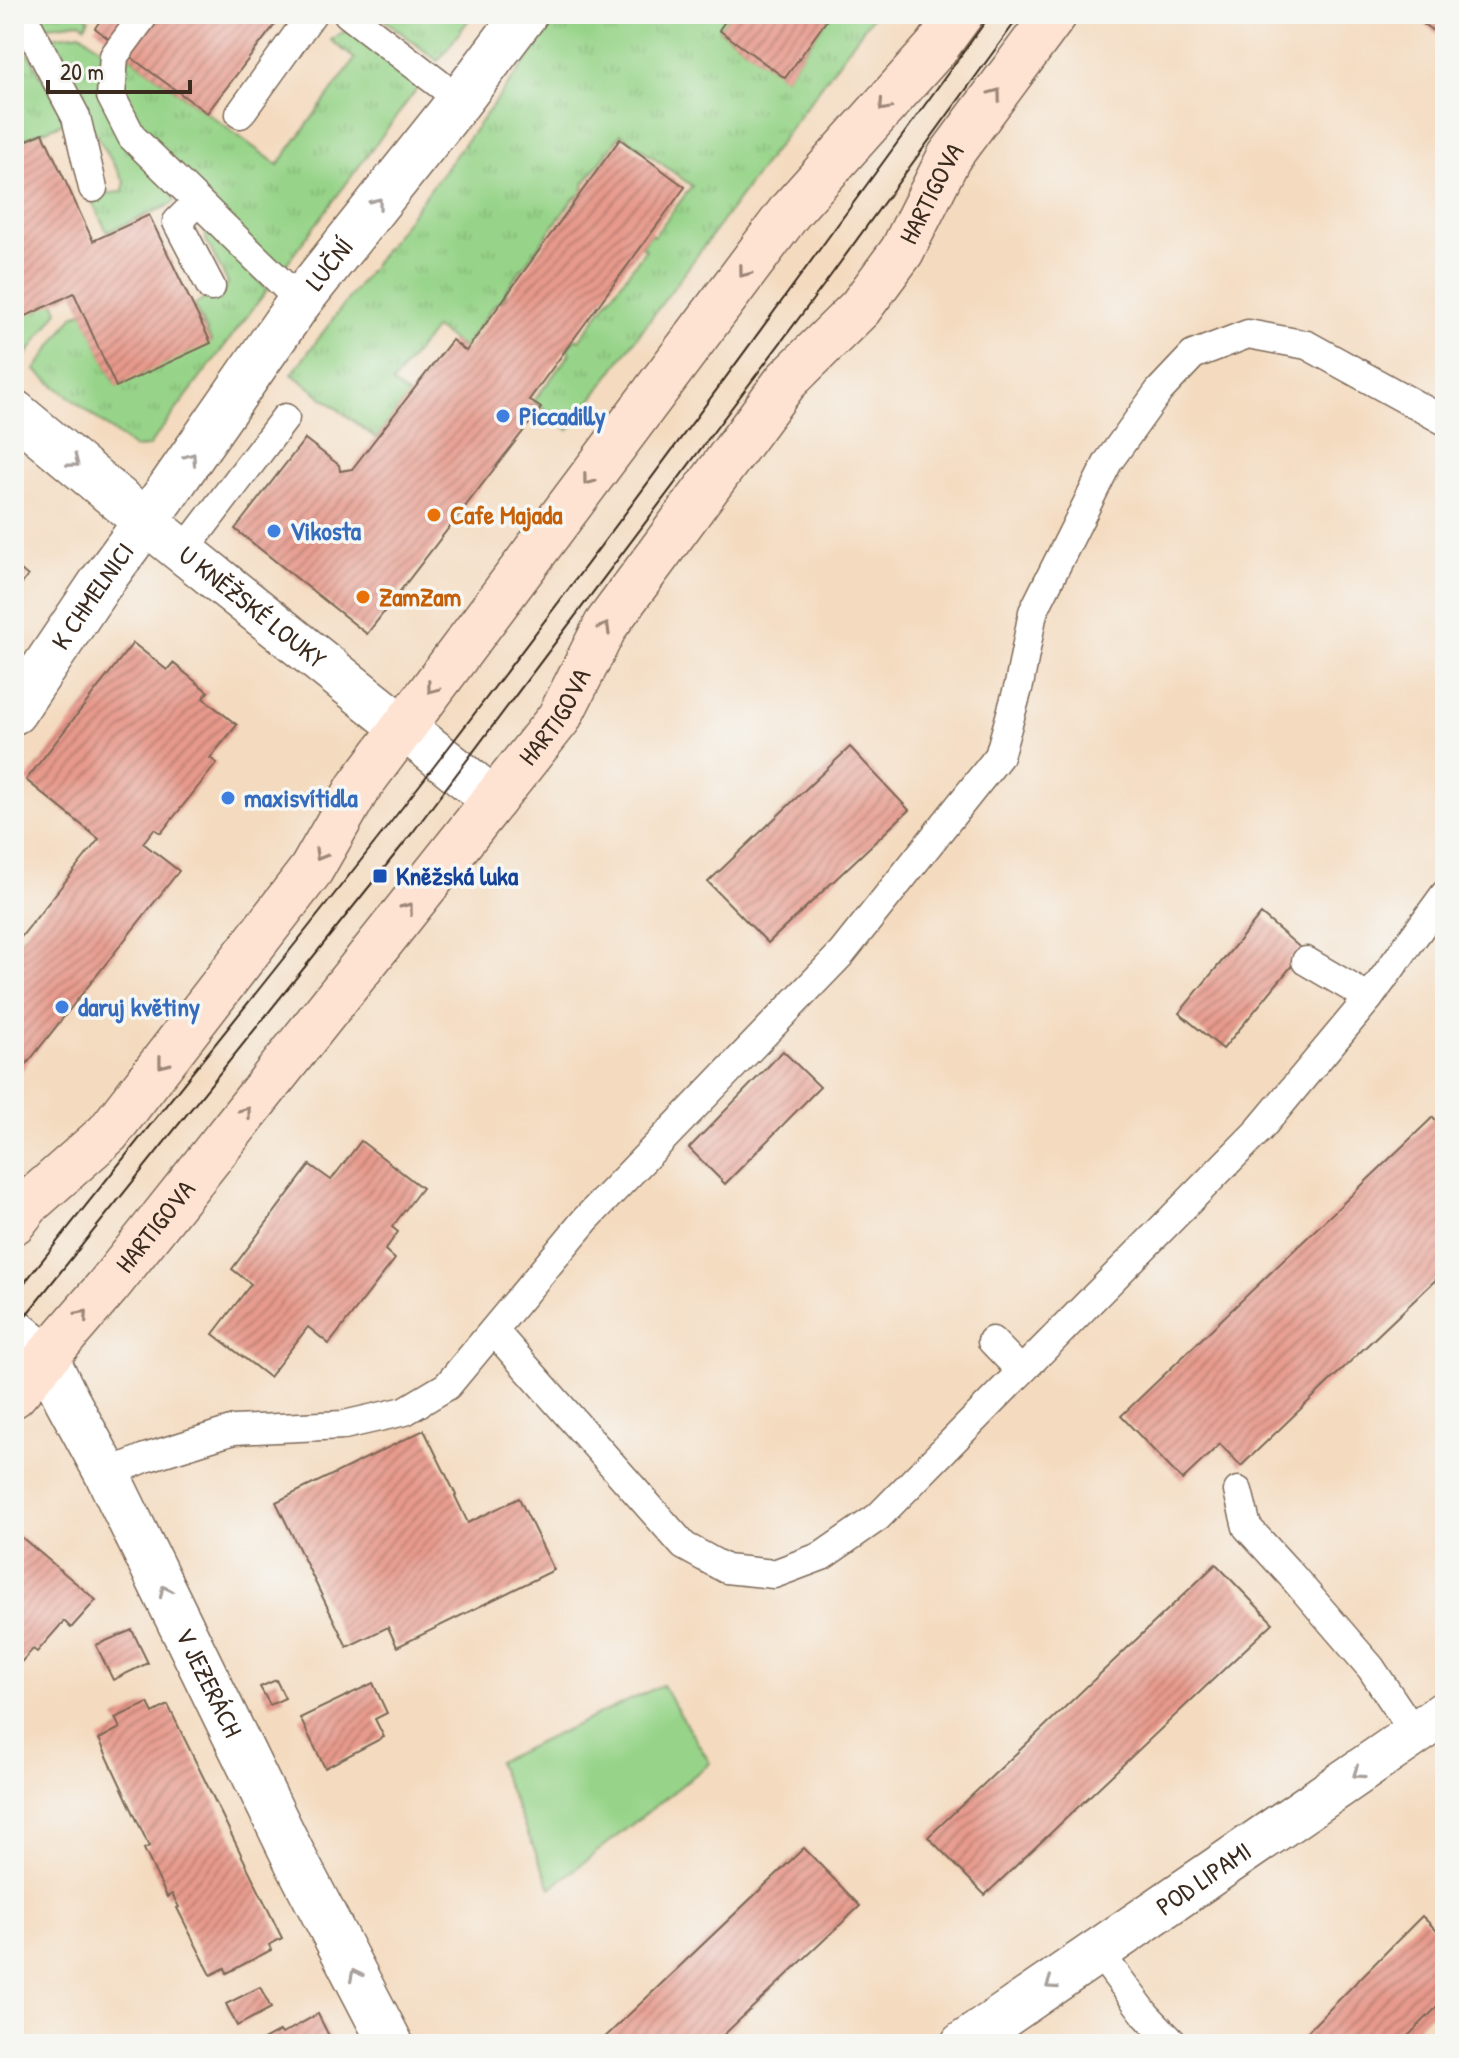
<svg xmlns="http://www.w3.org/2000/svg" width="1459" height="2058" font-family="'Patrick Hand',sans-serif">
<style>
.grass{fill:url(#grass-tufts);stroke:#697f54;stroke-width:2}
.park{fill:#97d489;stroke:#697f54;stroke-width:2}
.building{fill:url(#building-hatch)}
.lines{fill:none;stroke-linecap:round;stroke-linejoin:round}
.service-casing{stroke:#7c6857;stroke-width:31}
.minor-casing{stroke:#7c6857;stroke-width:47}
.secondary-casing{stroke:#7c6857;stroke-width:47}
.service{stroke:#fff;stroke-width:28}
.minor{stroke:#fff;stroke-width:44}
.secondary{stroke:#fee3d2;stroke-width:44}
.tram{stroke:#3b2a1e;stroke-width:2}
.oneway{stroke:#9c8678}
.oneway2{stroke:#a79f9a}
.shop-dot{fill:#3f7fe0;stroke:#f6f6f2;stroke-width:3}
.food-dot{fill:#e8710a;stroke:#f6f6f2;stroke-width:3}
.transit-dot{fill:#1a4fb4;stroke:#f6f6f2;stroke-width:3}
.labels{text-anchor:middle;stroke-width:7;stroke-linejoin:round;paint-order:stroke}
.street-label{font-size:26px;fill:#3b2a1e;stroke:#f6f6f2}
.shop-label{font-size:26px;font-weight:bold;fill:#366cbe;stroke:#f6f6f2;text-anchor:start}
.food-label{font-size:26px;font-weight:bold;fill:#c56008;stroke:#f6f6f2;text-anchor:start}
.transit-label{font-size:26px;font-weight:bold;fill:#164399;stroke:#f6f6f2;text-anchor:start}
</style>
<defs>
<pattern id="grass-tufts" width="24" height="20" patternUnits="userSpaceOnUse" patternTransform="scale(2)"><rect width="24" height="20" fill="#97d489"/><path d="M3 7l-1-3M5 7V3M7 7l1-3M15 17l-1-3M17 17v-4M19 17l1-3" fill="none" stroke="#83b676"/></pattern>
<pattern id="building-hatch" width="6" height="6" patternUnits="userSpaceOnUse" patternTransform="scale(2)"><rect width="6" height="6" fill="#e79a8c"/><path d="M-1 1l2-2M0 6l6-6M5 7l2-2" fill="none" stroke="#bc7e72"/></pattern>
</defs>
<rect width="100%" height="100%" fill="#f6f6f2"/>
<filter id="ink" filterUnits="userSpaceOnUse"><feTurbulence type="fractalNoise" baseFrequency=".0125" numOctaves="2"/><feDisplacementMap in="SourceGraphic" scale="16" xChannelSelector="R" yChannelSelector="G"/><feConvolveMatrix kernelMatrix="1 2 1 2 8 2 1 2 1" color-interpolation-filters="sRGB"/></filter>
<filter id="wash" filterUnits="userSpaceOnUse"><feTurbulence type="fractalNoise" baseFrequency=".006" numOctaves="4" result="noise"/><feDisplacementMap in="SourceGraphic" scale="32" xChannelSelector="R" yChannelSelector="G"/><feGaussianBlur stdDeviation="1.8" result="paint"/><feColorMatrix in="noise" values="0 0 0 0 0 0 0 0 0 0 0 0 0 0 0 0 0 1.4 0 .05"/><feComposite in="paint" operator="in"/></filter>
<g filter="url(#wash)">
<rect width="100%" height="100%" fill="#f4dbc0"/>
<!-- grass -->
<g class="grass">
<polygon points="35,14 83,14 89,19 85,26 80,22 41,27"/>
<polygon points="377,14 473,14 438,61"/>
<polygon points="561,14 730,14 719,30 785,77 831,14 874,14 569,430 534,401 570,353 567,350 575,338 579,340 646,249 642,246 651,234 654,236 692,186 621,134 584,184 582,193 573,199 507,289 504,299 496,303 463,348 435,328 392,383 409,396 376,438 292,374"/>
<polygon points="14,28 64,116 63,123 14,143"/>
<polygon points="355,31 422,82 281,271 155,143 136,119 123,89 128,54 136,61 278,165 355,59 331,40 343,32"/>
<polygon points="80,33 105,51 99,64 101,91 169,188 175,200 172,204 107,232 89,195 122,192 125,183 86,118 44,38"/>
<polygon points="213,231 267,290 148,447 134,448 35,370 73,316 83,311 115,384 211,341 194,305 226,287 228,283 206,240 206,232"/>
<polygon points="54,300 58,311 23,360 14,354 14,308"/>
</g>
<!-- park -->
<polygon class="park" points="662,1685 710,1763 551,1888 497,1762"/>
<g id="blocks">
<!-- building -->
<g class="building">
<polygon points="105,14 283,14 207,113 136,61 95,28"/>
<polygon points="730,14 831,14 785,78 719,30"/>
<polygon points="1409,14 1445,14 1445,26 1439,35"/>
<polygon points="43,133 93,241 149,215 211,343 116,387 74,293 18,320 14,311 14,146"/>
<polygon points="620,139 685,187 529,400 541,408 367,634 235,529 305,439 339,465 340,471 352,469 452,340 466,351"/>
<polygon points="14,564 28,576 14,593"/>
<polygon points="133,643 167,670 173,663 208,692 203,698 237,725 210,758 217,763 161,833 154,829 143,843 179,871 14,1080 14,946 99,839 26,780"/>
<polygon points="850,747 909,810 768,943 708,882"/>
<polygon points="1261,914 1304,951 1223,1049 1179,1013"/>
<polygon points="783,1051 820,1087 725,1184 689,1148"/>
<polygon points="1433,1117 1445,1130 1445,1271 1241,1466 1220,1444 1182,1480 1121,1416"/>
<polygon points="361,1141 422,1188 392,1227 398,1232 385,1250 395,1259 329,1344 308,1327 269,1377 213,1334 251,1284 232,1269 310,1165 331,1180"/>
<polygon points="424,1430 456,1495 455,1496 468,1523 519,1498 554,1570 397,1647 388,1627 347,1647 276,1502"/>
<polygon points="19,1535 96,1600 71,1628 64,1621 37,1652 33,1649 14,1670 14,1541"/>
<polygon points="1216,1564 1273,1623 985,1895 928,1837"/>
<polygon points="132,1630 148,1663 113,1680 96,1645"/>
<polygon points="276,1680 285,1698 270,1705 260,1687"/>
<polygon points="373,1683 387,1713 375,1719 384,1737 325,1768 300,1718"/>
<polygon points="148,1703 153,1713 168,1705 282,1938 269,1945 271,1950 227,1973 225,1968 211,1975 177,1908 179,1907 172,1894 167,1897 144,1849 149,1846 99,1739 120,1728 115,1718"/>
<polygon points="804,1848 860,1906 714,2044 598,2044"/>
<polygon points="1422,1916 1445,1939 1445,1999 1400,2044 1295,2044"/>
<polygon points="260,1987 271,2008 237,2026 226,2004"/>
<polygon points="318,2014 333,2044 256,2044 280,2031 282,2034"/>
</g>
</g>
</g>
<g filter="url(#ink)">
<use href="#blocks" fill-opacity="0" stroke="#7c6857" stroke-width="2"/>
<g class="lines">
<!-- service casing -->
<g class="service-casing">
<g id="service">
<polyline points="22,14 76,117 93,188"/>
<polyline points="145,14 114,56 111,96 132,137 300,301"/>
<polyline points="348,14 460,100"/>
<polyline points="240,114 312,14"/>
<polyline points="197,202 177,222 211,287"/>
<polyline points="183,552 285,418"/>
<polyline points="1306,961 1369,998"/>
<polyline points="494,1331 684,1546 726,1569 774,1574 822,1556 878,1517 1259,1130 1369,998 1445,894"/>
<polyline points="992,1341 1021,1371"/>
<polyline points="107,1474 145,1458 234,1430 344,1425 405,1411 447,1386 586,1219 842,953 999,756 1019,685 1033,612 1108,462 1159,391 1193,355 1248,334 1307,345 1445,421"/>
<polyline points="1238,1491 1247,1527 1291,1575 1371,1668 1415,1734"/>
<polyline points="1098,1951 1146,2015 1174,2044"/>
</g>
</g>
<!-- minor casing -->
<g class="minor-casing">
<g id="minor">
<path id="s1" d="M14 412 146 522 494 800"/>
<path id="s2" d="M14 712 100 584 163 498 300 301 460 100 525 14"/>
<path id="s3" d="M14 1330 46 1357 67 1400 107 1474 296 1861 391 2044"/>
<path id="s4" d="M963 2044 1445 1713"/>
</g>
</g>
<!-- secondary casing -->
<g class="secondary-casing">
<g id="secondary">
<polyline points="14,1222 29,1203 108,1133 311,870 358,788 791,210 936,48 961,14"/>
<path id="s5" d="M14 1395 108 1286 559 718 606 625 786 381 860 308 902 251 949 157 1055 14"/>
</g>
</g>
<!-- service -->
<use href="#service" class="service"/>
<!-- minor -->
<use href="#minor" class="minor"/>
<!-- secondary -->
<use href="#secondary" class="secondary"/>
<!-- tram -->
<g class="tram">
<path d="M14 1296C156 1116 302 939 442 756 629 512 810 263 991 14"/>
<polyline points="14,1330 413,832 826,282 1021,14"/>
</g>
</g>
<!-- one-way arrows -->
<defs><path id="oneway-chevron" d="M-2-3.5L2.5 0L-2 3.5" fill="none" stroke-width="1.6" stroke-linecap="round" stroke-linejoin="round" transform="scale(2)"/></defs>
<g class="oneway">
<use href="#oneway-chevron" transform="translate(996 94) rotate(-53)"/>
<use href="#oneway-chevron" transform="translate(884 106) rotate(132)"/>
<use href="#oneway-chevron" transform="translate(744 272) rotate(127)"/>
<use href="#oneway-chevron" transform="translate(588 480) rotate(127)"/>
<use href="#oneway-chevron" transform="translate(605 628) rotate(-60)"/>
<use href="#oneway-chevron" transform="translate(432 688) rotate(127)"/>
<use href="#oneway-chevron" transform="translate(320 855) rotate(120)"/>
<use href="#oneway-chevron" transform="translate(408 908) rotate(-52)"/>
<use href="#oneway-chevron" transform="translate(163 1063) rotate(128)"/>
<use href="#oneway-chevron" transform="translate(246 1112) rotate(-52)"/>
<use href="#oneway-chevron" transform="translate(83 1315) rotate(-49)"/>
</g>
<g class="oneway2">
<use href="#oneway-chevron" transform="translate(377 203) rotate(-52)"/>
<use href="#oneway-chevron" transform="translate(191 458) rotate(-55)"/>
<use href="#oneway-chevron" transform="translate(74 462) rotate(38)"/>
<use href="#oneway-chevron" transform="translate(165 1591) rotate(-116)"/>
<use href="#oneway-chevron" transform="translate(1358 1773) rotate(146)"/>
<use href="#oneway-chevron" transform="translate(355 1975) rotate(-117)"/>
<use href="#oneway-chevron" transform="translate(1051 1984) rotate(146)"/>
</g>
</g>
<!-- markers -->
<g class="shop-dot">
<circle cx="503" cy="416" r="8"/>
<circle cx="274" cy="531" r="8"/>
<circle cx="228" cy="798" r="8"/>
<circle cx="62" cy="1007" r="8"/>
</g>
<g class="food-dot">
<circle cx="434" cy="515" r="8"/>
<circle cx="363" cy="597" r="8"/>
</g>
<rect class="transit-dot" x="372" y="868" width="16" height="16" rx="4"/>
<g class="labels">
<!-- street labels -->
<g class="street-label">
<text dy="9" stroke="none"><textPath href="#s5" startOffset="1516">HARTIGOVA</textPath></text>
<text dy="9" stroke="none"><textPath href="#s2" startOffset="548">LUČNÍ</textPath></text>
<text dy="9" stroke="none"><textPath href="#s2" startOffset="140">K CHMELNICI</textPath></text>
<text dy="9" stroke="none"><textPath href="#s1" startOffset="308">U KNĚŽSKÉ LOUKY</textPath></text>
<text dy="9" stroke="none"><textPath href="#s5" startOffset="868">HARTIGOVA</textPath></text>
<text dy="9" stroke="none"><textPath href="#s5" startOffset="220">HARTIGOVA</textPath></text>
<text dy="9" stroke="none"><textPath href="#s3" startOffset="406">V JEZERÁCH</textPath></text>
<text dy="9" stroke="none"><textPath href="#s4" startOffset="292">POD LIPAMI</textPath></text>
</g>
<!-- shop labels -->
<g class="shop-label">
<text x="519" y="425">Piccadilly</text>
<text x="290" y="540">Vikosta</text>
<text x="244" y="807">maxisvítidla</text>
<text x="78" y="1016">daruj květiny</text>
</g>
<!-- food labels -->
<g class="food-label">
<text x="450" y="524">Cafe Majada</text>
<text x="379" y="606">ZamZam</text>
</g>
<!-- transit labels -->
<g class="transit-label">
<text x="396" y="885">Kněžská luka</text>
</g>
</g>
<!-- margin -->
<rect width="1459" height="2058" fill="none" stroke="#f6f6f2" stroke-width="48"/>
<!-- scale -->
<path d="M48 80v12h142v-12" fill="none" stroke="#3b2a1e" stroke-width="4"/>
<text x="60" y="80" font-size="24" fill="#3b2a1e" stroke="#f6f6f2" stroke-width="6" paint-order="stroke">20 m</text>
</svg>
